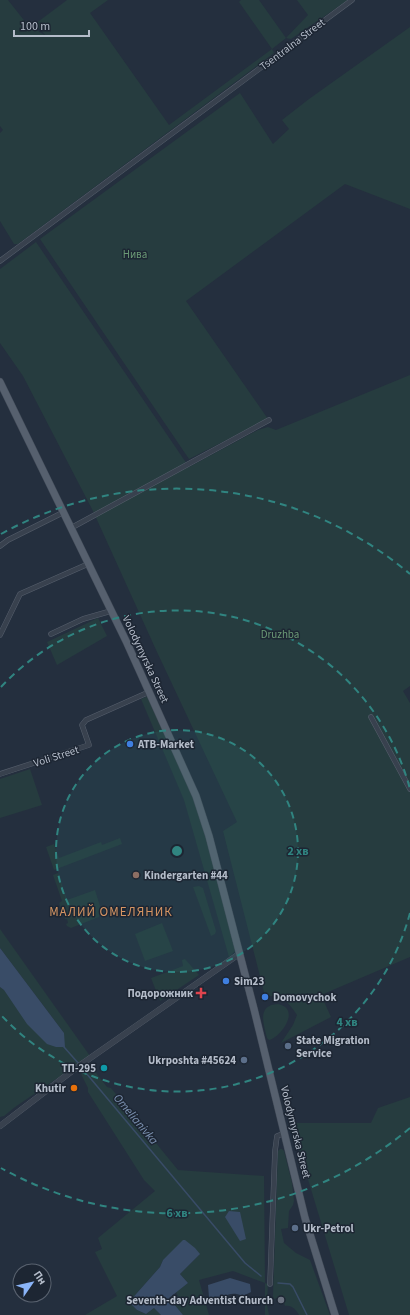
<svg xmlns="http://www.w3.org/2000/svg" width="410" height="1315" font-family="'Source Sans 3',sans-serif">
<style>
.green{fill:#263c3f}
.water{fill:#394c67}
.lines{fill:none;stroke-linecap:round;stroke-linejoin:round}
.stream{stroke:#394c67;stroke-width:1.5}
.minor-casing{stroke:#565f6c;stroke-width:5.5}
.tertiary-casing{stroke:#565f6c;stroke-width:6}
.primary-casing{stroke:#414a57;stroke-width:8}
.minor{stroke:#38414e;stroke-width:4.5}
.tertiary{stroke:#38414e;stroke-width:5.5}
.primary{stroke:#56606e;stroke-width:7}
.ring{fill:none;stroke:#308480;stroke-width:2;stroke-dasharray:7 5}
.shop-dot{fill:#3f7fe0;stroke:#1d2633;stroke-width:1.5}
.education-dot{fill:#8d6e63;stroke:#1d2633;stroke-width:1.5}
.health-dot{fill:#e0444e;stroke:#1d2633;stroke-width:1.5}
.service-dot{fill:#5c6f8a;stroke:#1d2633;stroke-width:1.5}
.culture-dot{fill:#0f9aa8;stroke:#1d2633;stroke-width:1.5}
.food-dot{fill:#e8710a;stroke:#1d2633;stroke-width:1.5}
.worship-dot{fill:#6b7280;stroke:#1d2633;stroke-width:1.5}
.labels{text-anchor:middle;stroke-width:3;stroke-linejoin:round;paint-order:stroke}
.street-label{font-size:11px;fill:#b4bcc9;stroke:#1d2633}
.park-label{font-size:11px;fill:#6b9a76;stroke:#1d2633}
.poi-label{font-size:11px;font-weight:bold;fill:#b4bcc9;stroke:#1d2633;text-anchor:start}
.water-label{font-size:12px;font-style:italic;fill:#7c92b1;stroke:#1d2633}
.quarter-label{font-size:13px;letter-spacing:1px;fill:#d59563;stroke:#1d2633}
.centre{fill:#308480;stroke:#1d2633;stroke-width:2}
.ring-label{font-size:12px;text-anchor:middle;font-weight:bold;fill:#308480;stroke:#1d2633;stroke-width:3;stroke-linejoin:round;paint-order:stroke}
</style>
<rect width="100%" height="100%" fill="#242f3e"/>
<!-- green -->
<g class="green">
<polygon points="0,0 8,0 27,24 46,36 35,24 67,0 108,0 90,13 169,125 272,49 239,2 241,0 259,0 286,38 308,15 297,0 348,0 291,39 286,38 272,49 274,53 18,244 14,244 0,221 0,133 3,130 0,126"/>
<polygon points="410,27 410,209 345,184 186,301 268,419 189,459 40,239 240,93 273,144 289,129 282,120 309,99"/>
<path d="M36 242 189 467 258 430 268 427 276 430 410 375V686L403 691 410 703V957L321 995 331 1017 281 1043 293 1025 297 1015C288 1001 282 995 265 996L223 831 237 822 157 652 93 511 23 376 0 343V269Z"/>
<polygon points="98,618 107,636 57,665 47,642"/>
<polygon points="148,696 194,797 209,846 235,951 229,957 184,800 141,699"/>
<polygon points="30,769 42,805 0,818 0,779"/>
<polygon points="120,838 122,844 54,870 46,847 54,844 59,858 101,842 102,845"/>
<polygon points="58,873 67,900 95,890 100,906 99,917 71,928 67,926 66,924 68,923 67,919 65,919 59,903 62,901 53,875"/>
<polygon points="199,886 203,888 216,931 215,934 211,936 193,887"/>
<polygon points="162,923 173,951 145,961 135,934"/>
<polygon points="0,929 90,1056 15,1107 4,1116 0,1117 0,987 64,1033 0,948"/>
<polygon points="185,959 199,975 160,1001 151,978 183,966 182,960"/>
<path d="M278 1004C302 1009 280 1038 269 1040L267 1038C264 1025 256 1005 278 1004Z"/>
<polygon points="90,1065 107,1087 111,1088 178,1170 264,1176 265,1283 268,1284 267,1305 269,1315 265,1315 265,1283 233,1271 199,1280 209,1315 183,1315 171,1302 178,1296 176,1292 188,1283 180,1274 199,1255 168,1256 163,1260 160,1267 129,1302 137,1310 146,1314 154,1308 161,1315 85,1315 117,1296 95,1252 102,1249 98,1238 155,1191 144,1180 88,1092 88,1088 80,1072"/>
<polygon points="410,1097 410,1315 349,1315 291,1123 371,1123 378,1108"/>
<path d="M280 1149H282L284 1151 292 1183 294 1201 293 1205 289 1211 288 1228 281 1229 284 1243 296 1253 310 1260 330 1315H299C296 1310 292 1305 285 1306L282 1297 274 1299 273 1296 278 1151Z"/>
</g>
<!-- water -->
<g class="water">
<polygon points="0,948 64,1033 65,1047 56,1047 47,1044 27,1024 4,990 0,987"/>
<polygon points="229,1211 240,1212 246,1239 240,1241 225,1217"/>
<polygon points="183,1240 185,1240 195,1248 200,1254 180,1274 188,1283 169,1298 183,1315 161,1315 154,1308 146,1314 137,1310 129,1302 160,1267 163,1260"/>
<path d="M230 1278 250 1284 251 1292 243 1296C225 1288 224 1304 209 1297L208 1285Z"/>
</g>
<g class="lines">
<!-- stream -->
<g class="stream">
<polyline points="64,1047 79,1064"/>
<polyline points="81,1067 245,1263 261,1276"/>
<polyline points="278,1283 290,1284 293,1287 307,1315"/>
</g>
<!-- minor casing -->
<g class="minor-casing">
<g id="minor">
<polyline points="0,261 352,0"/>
<polyline points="71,528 269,420"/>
<polyline points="0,546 8,540 64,512"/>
<polyline points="51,634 83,619 111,611"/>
<polyline points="0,635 20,594 88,564"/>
<polyline points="371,717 410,789"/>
<polyline points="0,774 89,745 82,725 86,720 149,692"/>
<polyline points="270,1284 275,1151 277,1136 285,1133"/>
</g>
</g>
<!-- tertiary casing -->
<g class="tertiary-casing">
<polyline id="tertiary" points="0,1126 76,1068 239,954"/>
</g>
<!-- primary casing -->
<g class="primary-casing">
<polyline id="primary" points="0,382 127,643 196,796 209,836 254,1009 305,1218 335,1315"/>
</g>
<!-- minor -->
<use href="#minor" class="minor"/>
<!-- tertiary -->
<use href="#tertiary" class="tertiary"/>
<!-- primary -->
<use href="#primary" class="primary"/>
</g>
<!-- distance rings -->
<circle cx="177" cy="851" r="121" fill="#308480" fill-opacity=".12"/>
<g class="ring">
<circle cx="177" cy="851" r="121"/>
<path d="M410 913A241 241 0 0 1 1 1015M1 687A241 241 0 0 1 410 789"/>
<path d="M410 1128A362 362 0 0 1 1 1168M1 534A362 362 0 0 1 410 574"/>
</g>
<!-- markers -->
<g class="shop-dot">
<circle cx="130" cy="744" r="4"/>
<circle cx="226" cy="981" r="4"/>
<circle cx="265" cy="997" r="4"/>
</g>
<circle class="education-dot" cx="136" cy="875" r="4"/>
<path class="health-dot" d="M199 987h4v4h4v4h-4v4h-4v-4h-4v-4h4z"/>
<g class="service-dot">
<circle cx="288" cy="1046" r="4"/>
<circle cx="244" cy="1060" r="4"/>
<circle cx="295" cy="1228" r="4"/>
</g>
<circle class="culture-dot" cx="104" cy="1068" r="4"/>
<circle class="food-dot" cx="74" cy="1088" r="4"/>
<circle class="worship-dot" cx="281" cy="1300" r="4"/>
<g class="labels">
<!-- street labels -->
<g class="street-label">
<text transform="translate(292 44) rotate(-37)" y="4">Tsentralna Street</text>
<text transform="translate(146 659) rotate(65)" y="4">Volodymyrska Street</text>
<text transform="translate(56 756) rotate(-18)" y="4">Voli Street</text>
<text transform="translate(296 1132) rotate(76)" y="4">Volodymyrska Street</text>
</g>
<!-- park labels -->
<g class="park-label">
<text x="135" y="258">Нива</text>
<text x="280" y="638">Druzhba</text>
</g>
<!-- poi labels -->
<g class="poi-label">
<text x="138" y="748">ATB-Market</text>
<text x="144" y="879">Kindergarten #44</text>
<text x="234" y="985">Sim23</text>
<text x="193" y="997" text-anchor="end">Подорожник</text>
<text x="273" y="1001">Domovychok</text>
<text x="296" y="1044">State Migration<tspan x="296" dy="13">Service</tspan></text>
<text x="236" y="1064" text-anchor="end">Ukrposhta #45624</text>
<text x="96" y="1072" text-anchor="end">ТП-295</text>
<text x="66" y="1092" text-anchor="end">Khutir</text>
<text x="303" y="1232">Ukr-Petrol</text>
<text x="273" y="1304" text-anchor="end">Seventh-day Adventist Church</text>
</g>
<!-- water labels -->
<g class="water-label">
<text transform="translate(136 1119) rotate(50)" y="4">Omelianivka</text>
</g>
<!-- quarter labels -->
<g class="quarter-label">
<text x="111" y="916">МАЛИЙ ОМЕЛЯНИК</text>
</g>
</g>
<circle cx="177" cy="851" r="6" class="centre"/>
<g class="ring-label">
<text x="298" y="855">2 хв</text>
<text x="347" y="1026">4 хв</text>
<text x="177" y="1217">6 хв</text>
</g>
<!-- north arrow -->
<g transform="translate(32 1283) rotate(56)"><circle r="19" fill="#1d2633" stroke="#59626f"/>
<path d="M0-3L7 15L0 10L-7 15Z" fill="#8ab4f8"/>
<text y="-6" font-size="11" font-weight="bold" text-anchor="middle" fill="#b4bcc9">Пн</text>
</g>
<!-- scale -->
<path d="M14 30v6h75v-6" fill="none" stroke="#b4bcc9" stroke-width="2"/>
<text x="20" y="30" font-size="12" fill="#b4bcc9" stroke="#1d2633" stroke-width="3" paint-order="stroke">100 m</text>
</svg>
